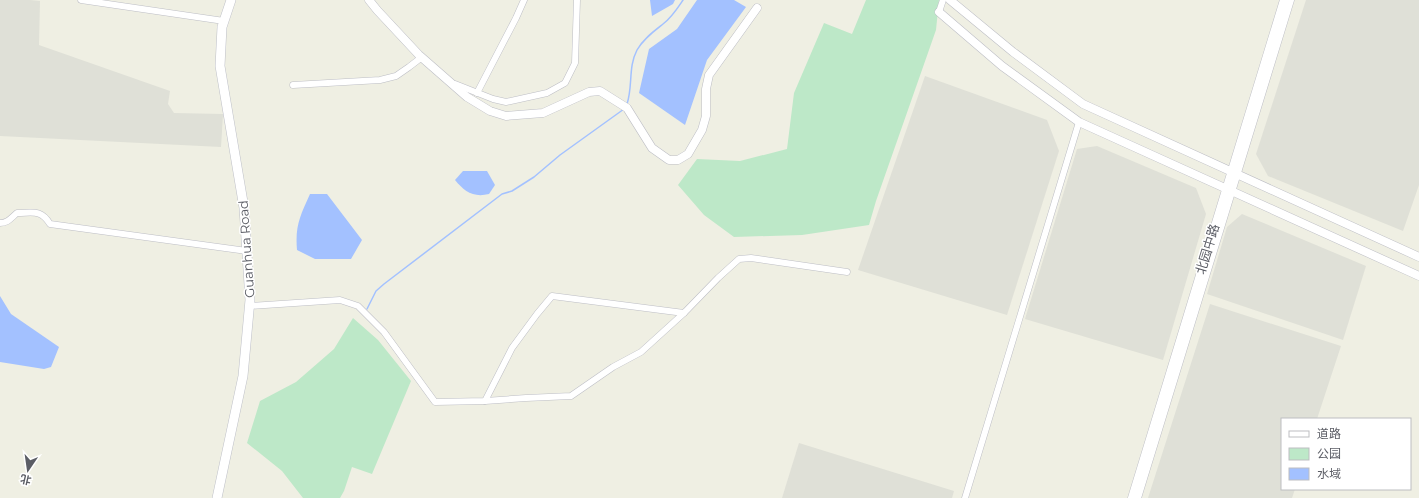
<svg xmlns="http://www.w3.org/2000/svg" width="1419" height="498" font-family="Montserrat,'Noto Sans SC',sans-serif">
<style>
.industrial{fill:#dfe0d7}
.green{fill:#bde8c8}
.water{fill:#a3c1ff}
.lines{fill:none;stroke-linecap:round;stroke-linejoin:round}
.stream{stroke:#a3c1ff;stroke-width:1.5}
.minor-casing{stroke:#bdbec5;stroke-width:7}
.tertiary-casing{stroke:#bdbec5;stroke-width:9}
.secondary-casing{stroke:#bdbfc7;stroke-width:10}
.minor{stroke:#fff;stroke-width:6}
.tertiary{stroke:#fff;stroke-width:8}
.secondary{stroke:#fff;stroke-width:9}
.labels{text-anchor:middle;stroke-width:3;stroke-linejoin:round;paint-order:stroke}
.street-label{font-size:13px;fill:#5b5d65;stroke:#fff}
</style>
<rect width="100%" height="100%" fill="#efefe3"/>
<!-- industrial -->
<g class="industrial">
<polygon points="0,0 30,0 40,1 39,45 170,91 168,104 174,113 223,114 221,147 0,136"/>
<polygon points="1306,0 1419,0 1419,185 1403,231 1268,176 1256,154"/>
<polygon points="925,76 1047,120 1059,151 1007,315 858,270"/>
<polygon points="1097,146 1196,188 1206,214 1163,360 1025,319 1077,149"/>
<polygon points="1242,214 1366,266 1343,340 1207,294 1227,227"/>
<polygon points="1210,304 1341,346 1317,419 1282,419 1282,489 1295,489 1292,498 1148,498"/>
<polygon points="799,443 954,491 952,498 782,498"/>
</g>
<!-- green -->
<g class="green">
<polygon points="866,0 939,0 936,30 876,201 869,225 802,235 734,237 704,215 678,185 697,159 740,161 787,149 794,93 824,23 852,34"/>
<polygon points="353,318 378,340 411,381 372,474 352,467 344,491 340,498 303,498 282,471 247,443 260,401 296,382 334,349"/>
</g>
<!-- water -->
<g class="water">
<polygon points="650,0 675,0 673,4 652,16"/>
<polygon points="697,0 734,0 746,7 707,60 685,125 639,93 649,49 677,29"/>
<path d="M463 171H487L495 185 489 194C473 198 464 191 455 180Z"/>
<path d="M310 194H327L362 240 351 259H315L297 250C295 226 300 216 310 194Z"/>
<polygon points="0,296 11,314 59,347 51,367 44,369 0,362"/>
</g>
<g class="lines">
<!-- stream -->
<g class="stream">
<path d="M627 104C633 86 628 67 637 50 643 39 654 31 663 24 672 17 677 9 683 0"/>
<polyline points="367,309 376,291 384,284 502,194 512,191 534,177 560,155 624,109"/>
</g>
<!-- minor casing -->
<g class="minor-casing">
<g id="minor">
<polyline points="81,0 224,21"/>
<polyline points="939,12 943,0"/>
<polyline points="455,84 493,99 506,102 547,93 565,83 575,63 577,0"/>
<polyline points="293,85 380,80 396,76 409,67 422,57"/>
<polyline points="477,93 516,18 524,0"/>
<path d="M0 223C8 223 11 218 17 213 33 213 41 209 50 224L247 251"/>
<polyline points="249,306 340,300 358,306 384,332 435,402 485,401 512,348 537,314 552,296 684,313 718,278 739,259 751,258 847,272"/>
<polyline points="485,401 526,398 571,396 613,367 641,352 684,313"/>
<polyline points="965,498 1079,122"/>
</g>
</g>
<!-- tertiary casing -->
<g class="tertiary-casing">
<g id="tertiary">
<polyline points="369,0 377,10 419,55 467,97 490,111 506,116 543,113 589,92 600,91 627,108 652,148 669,160 678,160 688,154 702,130 706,116 706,89 709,75 757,8"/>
<polyline points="950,0 1013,52 1083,104 1419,257"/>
<polyline points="939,12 1002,66 1079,122 1419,276"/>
<polyline points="1132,498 1284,0"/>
<polyline points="1137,498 1290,0"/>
</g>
</g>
<!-- secondary casing -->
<g class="secondary-casing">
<polyline id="secondary" points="217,498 243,376 250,300 244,208 220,66 222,27 231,0"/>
</g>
<!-- minor -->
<use href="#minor" class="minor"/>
<!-- tertiary -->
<use href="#tertiary" class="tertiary"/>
<!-- secondary -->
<use href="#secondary" class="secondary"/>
</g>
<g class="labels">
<!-- street labels -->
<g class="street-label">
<text transform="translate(246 249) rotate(-94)" y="5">Guanhua Road</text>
<text transform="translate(1207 249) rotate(-73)" y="5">北园中路</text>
</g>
</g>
<!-- legend -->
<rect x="1281" y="418" width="130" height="72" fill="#ffffff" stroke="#bdbec1"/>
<rect x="1289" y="431" width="20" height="6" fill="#ffffff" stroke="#bdbec1"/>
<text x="1317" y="438" font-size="12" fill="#5b5d65">道路</text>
<rect x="1289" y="448" width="20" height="12" fill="#bde8c8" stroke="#bdbec1"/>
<text x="1317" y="458" font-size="12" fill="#5b5d65">公园</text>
<rect x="1289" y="468" width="20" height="12" fill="#a3c1ff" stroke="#bdbec1"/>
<text x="1317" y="478" font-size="12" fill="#5b5d65">水域</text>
<!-- north arrow -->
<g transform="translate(28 470) rotate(193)" stroke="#ffffff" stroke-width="3" paint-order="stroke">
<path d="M0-3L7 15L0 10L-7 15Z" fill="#5b5d65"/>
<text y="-6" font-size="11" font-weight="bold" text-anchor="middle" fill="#5b5d65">北</text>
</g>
</svg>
